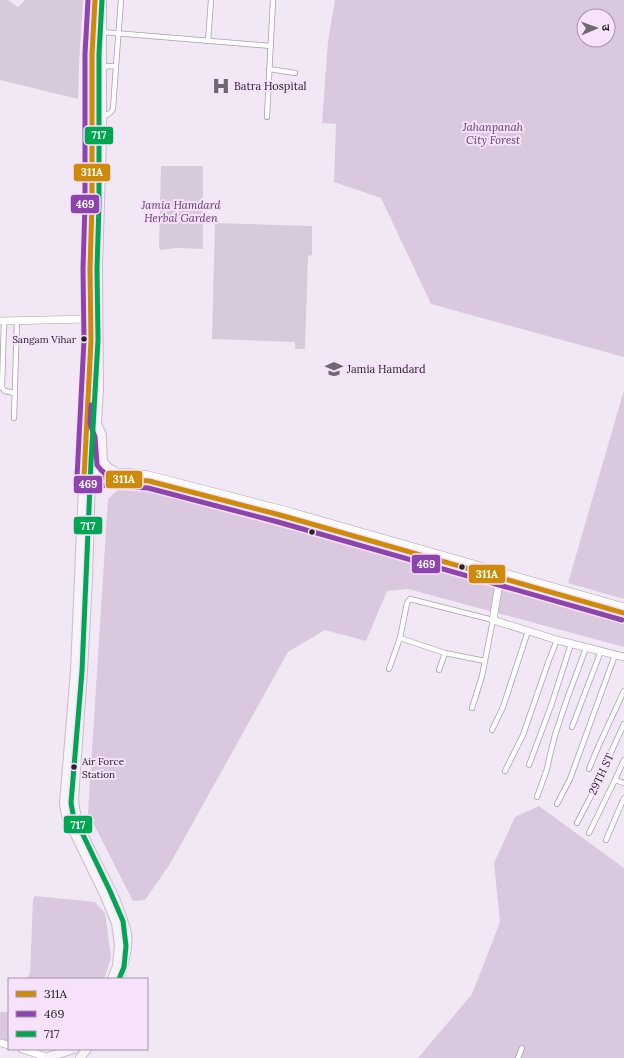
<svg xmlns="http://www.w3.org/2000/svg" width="624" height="1058" font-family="Lora,'Noto Sans Devanagari',serif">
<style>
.green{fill:#d7cadb}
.forest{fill:#dac8df;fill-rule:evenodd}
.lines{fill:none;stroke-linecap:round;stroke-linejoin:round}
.street-casing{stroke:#a9a0ab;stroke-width:6}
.secondary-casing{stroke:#a9a0ab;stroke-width:8}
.primary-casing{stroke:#c7bcca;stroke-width:10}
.street{stroke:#fdfcfe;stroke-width:4.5}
.secondary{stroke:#fdfcfe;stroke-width:7}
.primary{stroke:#f8f3f9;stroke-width:8}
.bus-1-casing{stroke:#f6e2fb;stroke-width:8}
.bus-2-casing{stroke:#f6e2fb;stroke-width:8}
.bus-3-casing{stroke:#f6e2fb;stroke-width:8}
.bus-1{stroke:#ce8b09;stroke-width:5}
.bus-2{stroke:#8e44ad;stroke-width:5}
.bus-3{stroke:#00a651;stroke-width:5}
.bus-dot{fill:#2a212c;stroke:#f6e2fb;stroke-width:1.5}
.labels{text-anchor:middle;stroke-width:4;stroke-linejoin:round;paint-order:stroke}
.bus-label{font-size:10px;fill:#2a212c;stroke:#f6e2fb;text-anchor:end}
.poi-label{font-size:11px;fill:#2a212c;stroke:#f6e2fb;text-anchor:start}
.park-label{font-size:11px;font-style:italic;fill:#5c3a65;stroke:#f6e2fb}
.street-label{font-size:11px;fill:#2a212c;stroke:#f6e2fb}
.line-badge{stroke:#f6e2fb;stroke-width:1.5}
.badge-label{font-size:11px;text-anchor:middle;font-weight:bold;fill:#fff}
</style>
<rect width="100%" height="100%" fill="#f2e8f5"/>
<!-- green -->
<g class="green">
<polygon points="0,0 8,0 18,7 25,0 83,0 79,64 78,99 0,80"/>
<polygon points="161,166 203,166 203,249 177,248 160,250 159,245"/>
<polygon points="215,223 312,226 312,255 308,256 305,349 295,349 295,342 212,339"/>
</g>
<!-- forest -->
<g class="forest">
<path d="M335 0H624V357L431 304 381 198 334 182 336 124 322 123 328 41ZM584 16H608V40H584Z"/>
<polygon points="624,390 624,599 568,583"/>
<polygon points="125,483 624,624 624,647 408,589 387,591 366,641 325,630 288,652 170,864 145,900 133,901 88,813 108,499"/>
<polygon points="539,806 624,868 624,1058 418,1058 472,994 500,922 494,863 515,817"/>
<polygon points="35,896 95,902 105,913 111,958 104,979 27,979 30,973 33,900"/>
<polygon points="9,1011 9,1042 0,1040 0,1012 7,1012"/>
</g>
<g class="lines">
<!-- street casing -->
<g class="street-casing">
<g id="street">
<polyline points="102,32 271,46"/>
<polyline points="208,41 211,0"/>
<polyline points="93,67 116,66"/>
<polyline points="269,69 295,73"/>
<polyline points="267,117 273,0"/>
<polyline points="101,118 110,113 113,109 116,66 121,0"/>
<polyline points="4,321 2,388 5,391 14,393"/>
<polyline points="14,418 17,320"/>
<polyline points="400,638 445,653 485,661"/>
<polyline points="389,669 400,638 407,603 410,599 493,620 482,676 472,708"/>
<polyline points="439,670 445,653"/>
<polyline points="572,727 601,651"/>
<polyline points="492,730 503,707 528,631"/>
<polyline points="529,765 551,706 571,644"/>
<polyline points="589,769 599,745 624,691"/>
<polyline points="505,771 523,735 549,660 557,640"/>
<polyline points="615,780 624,783"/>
<polyline points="537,797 547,769 550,755 555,735 567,699 586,648"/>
<polyline points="557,804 570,779 615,655"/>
<polyline points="577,823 592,794 624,724"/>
<polyline points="589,833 615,780 624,760"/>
<polyline points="606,840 624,798"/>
<polyline points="518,1058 522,1048"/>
</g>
</g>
<!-- secondary casing -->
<g class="secondary-casing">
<g id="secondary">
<polyline points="0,321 91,319"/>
<polyline points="86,472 126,472 149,475 292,512 624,607"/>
<polyline points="86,478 126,479 149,481 280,515 624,613"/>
<polyline points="500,578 493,620 557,640 624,657"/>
<polyline points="0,1043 9,1045"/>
<polyline points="22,1049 49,1058"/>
</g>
</g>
<!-- primary casing -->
<g class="primary-casing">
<g id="primary">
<polyline points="95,0 92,54 92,204 90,269 91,340 84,462 75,671 64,803 66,816 104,894 116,923 119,945 117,966 112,979"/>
<path d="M102 0V138L98 267 99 389 97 423 91 478 88 578 83 671 74 799C75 805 75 811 77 817 86 846 104 873 116 901 120 912 125 923 127 934 129 948 124 965 119 979"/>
<polyline points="98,426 102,435 102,440 103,462 109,468 116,472"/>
<polyline points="48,1057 74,1049"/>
<polyline points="80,1058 87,1049"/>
</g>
</g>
<!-- street -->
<use href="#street" class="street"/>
<!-- secondary -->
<use href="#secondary" class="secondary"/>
<!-- primary -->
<use href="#primary" class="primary"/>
<!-- bus-1 casing -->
<g class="bus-1-casing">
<polyline id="bus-1" points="95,0 92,54 92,204 90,269 91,340 84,477 149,481 280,515 624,613"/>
</g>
<!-- bus-2 casing -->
<g class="bus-2-casing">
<g id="bus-2">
<polyline points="88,0 85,54 85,204 83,269 84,340 77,477 79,482 84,484 148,488 278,522 622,620"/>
<polyline points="91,405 90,424 95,437 97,465 101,470 108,476 116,478 127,479"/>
</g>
</g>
<!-- bus-3 casing -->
<g class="bus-3-casing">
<polyline id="bus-3" points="102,0 99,54 99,204 97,269 98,340 91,462 82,671 71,803 73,814 110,891 123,921 126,946 124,967 119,979"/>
</g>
<!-- bus-1 -->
<use href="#bus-1" class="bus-1"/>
<!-- bus-2 -->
<use href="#bus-2" class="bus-2"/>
<!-- bus-3 -->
<use href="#bus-3" class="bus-3"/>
</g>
<!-- icons -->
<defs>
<g id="hospital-bare" transform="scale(1.38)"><path d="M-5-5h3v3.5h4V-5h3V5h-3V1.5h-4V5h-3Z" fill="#706772" stroke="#f6e2fb" stroke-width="2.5" paint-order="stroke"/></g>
<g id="university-bare" transform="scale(1.38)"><path d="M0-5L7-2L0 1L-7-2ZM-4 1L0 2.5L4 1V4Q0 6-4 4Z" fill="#706772" stroke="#f6e2fb" stroke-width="2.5" paint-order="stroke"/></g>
</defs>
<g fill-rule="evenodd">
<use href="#hospital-bare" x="221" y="86"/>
<use href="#university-bare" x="334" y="369"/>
</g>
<!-- markers -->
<g class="bus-dot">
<circle cx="84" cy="339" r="3.5"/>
<circle cx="312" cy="532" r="3.5"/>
<circle cx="462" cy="567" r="3.5"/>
<circle cx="74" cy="767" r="3.5"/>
</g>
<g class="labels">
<!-- bus labels -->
<g class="bus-label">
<text x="76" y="343">Sangam Vihar</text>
<text x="82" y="765" text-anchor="start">Air Force<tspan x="82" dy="13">Station</tspan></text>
</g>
<!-- poi labels -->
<g class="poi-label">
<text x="234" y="90">Batra Hospital</text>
<text x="347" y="373">Jamia Hamdard</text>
</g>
<!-- park labels -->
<g class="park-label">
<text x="493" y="131">Jahanpanah<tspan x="493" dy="13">City Forest</tspan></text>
<text x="181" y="209">Jamia Hamdard<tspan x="181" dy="13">Herbal Garden</tspan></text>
</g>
<!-- street labels -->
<g class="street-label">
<text transform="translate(601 774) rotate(-65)" y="4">29TH ST</text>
</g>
</g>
<g class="line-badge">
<rect x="84" y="126" width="30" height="19" rx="4" fill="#00a651"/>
<rect x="73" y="163" width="38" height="19" rx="4" fill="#ce8b09"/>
<rect x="70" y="194" width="30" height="20" rx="4" fill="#8e44ad"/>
<rect x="105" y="470" width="38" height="19" rx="4" fill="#ce8b09"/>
<rect x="73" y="475" width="30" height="19" rx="4" fill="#8e44ad"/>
<rect x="73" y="516" width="30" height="19" rx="4" fill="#00a651"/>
<rect x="411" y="554" width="30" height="20" rx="4" fill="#8e44ad"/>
<rect x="468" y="564" width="38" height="20" rx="4" fill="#ce8b09"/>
<rect x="63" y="815" width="30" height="19" rx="4" fill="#00a651"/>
</g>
<g class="badge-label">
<text x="99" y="139">717</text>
<text x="92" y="176">311A</text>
<text x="85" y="208">469</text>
<text x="124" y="483">311A</text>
<text x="88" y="488">469</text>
<text x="88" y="530">717</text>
<text x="426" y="568">469</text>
<text x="487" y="578">311A</text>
<text x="78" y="829">717</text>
</g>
<!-- legend -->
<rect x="8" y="978" width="140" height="72" fill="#f6e2fb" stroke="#a495a8"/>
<rect x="16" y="991" width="20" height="6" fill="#ce8b09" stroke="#a495a8"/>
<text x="44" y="998" font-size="12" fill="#2a212c">311A</text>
<rect x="16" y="1011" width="20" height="6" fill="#8e44ad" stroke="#a495a8"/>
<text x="44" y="1018" font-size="12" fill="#2a212c">469</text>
<rect x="16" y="1031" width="20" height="6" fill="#00a651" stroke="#a495a8"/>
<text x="44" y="1038" font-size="12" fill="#2a212c">717</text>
<!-- north arrow -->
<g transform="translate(596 28) rotate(88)"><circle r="19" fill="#f6e2fb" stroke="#a495a8"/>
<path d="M0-3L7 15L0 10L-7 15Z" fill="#706772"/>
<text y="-6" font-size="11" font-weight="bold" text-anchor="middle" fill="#2a212c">उ</text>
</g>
</svg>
